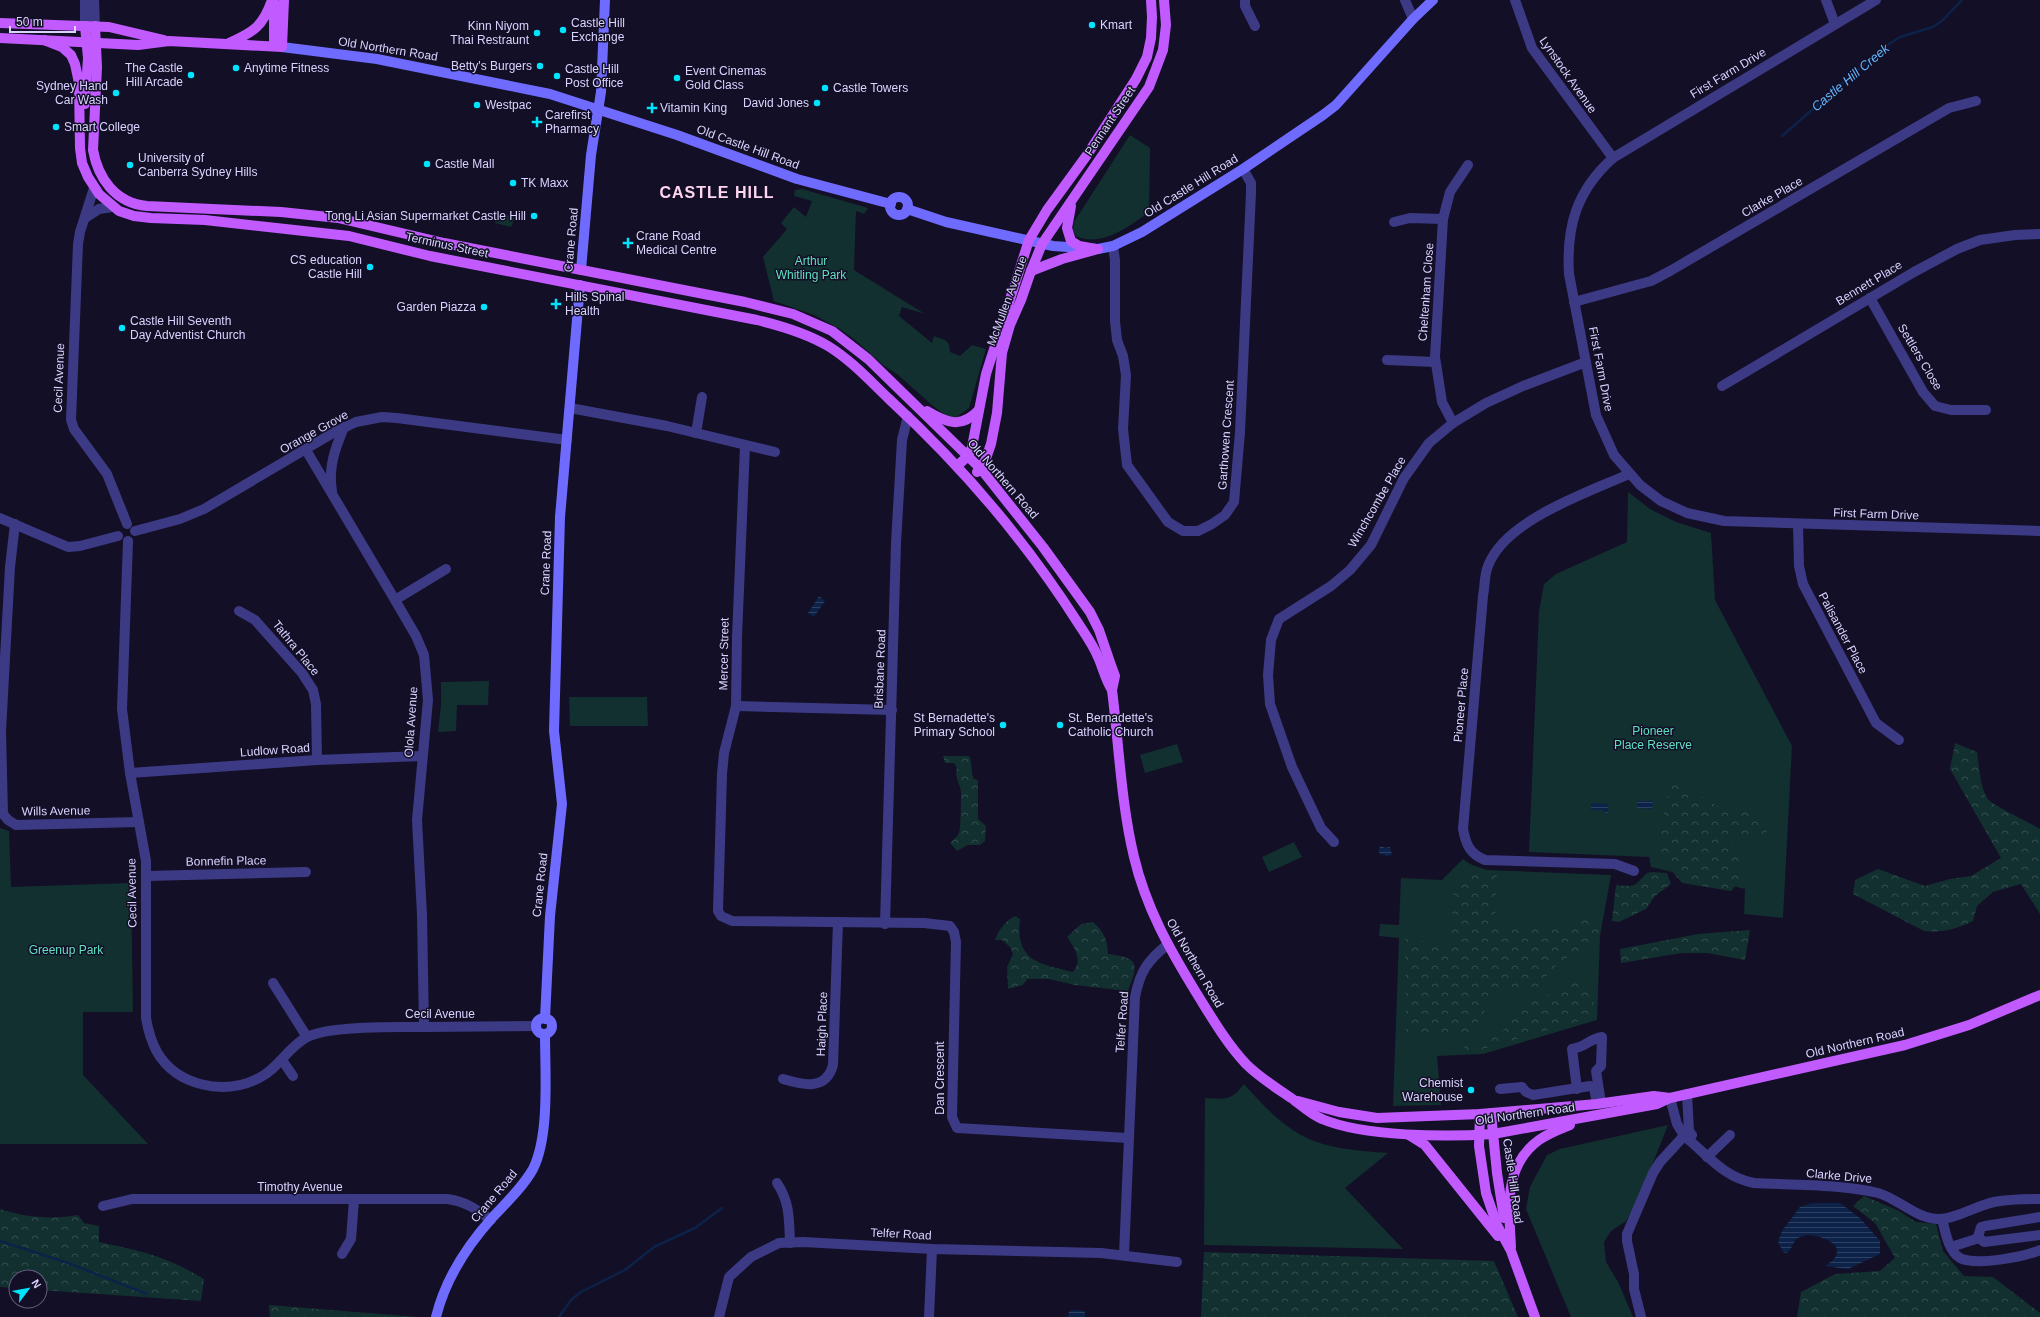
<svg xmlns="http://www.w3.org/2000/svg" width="2040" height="1317" font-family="Arial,sans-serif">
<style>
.green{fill:#12302f}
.forest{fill:url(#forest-crowns)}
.water{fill:url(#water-rules)}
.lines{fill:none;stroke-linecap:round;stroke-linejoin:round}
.stream{stroke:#0c2248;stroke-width:2.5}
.street{stroke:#3d3a85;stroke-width:10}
.secondary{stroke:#6f6bff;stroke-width:10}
.primary{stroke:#c25bff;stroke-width:10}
.poi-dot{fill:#00e5ff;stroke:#130f26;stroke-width:1.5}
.labels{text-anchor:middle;stroke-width:3;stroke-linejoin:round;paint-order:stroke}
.poi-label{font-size:12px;fill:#d9d4ff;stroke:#130f26;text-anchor:start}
.street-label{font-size:12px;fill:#d9d4ff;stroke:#130f26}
.park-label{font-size:12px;fill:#5fe0c0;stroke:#130f26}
.water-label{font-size:13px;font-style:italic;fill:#62b6ff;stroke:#130f26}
.district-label{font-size:16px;font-weight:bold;letter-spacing:1px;fill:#ffd6f0;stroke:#130f26}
</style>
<defs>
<pattern id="forest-crowns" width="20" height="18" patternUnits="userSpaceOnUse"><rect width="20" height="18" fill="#12302f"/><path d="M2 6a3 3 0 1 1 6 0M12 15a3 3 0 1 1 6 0" fill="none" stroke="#344d4e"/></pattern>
<pattern id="water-rules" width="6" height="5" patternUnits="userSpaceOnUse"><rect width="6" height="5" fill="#0c2248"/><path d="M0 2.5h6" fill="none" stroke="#2f4163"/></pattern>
</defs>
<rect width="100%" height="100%" fill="#130f26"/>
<!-- green -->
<g class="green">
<path d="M1130 135 1150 148 1149 212C1130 226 1101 248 1076 236L1073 230 1074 222Z"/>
<path d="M802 189 868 208 864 214 856 211 854 270 925 314 902 307 899 316 932 343 934 336C945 340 950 340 950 352L960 356 972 345 986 349 969 408 955 418 945 415 932 405 897 374 883 365 854 339 840 329 814 315 774 301 763 257 787 229 781 223 794 207 806 217 812 201 794 196 795 190Z"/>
<polygon points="496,212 515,217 511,227 495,223"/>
<polygon points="1628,492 1650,509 1676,522 1711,533 1715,600 1792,746 1783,918 1744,914 1745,889 1651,867 1649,857 1529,852 1539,611 1544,584 1556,574 1627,542"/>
<polygon points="489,681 488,705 457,705 456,731 438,732 441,705 441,682"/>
<polygon points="569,697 647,697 648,726 570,726"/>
<polygon points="1177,744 1183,762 1145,773 1140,755"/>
<polygon points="0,828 9,831 11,887 131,883 133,1012 83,1012 83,1075 148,1144 0,1144"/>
<polygon points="1294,842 1302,857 1269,872 1262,857"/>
<polygon points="1463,859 1470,864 1487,870 1611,875 1600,936 1597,1020 1483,1054 1437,1056 1441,1105 1393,1106 1399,938 1379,936 1380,924 1399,925 1401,878 1442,880"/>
<path d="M1244 1084C1261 1103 1279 1123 1301 1135 1326 1149 1360 1151 1388 1153L1345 1188 1403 1249 1204 1245 1205 1098C1226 1099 1231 1101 1244 1084Z"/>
<polygon points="1668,1125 1637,1203 1626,1221 1611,1231 1604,1242 1606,1262 1618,1282 1633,1317 1571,1317 1526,1209 1530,1187 1547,1155 1560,1149"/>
</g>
<!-- forest -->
<g class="forest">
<path d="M1955 743 1977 752C1979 764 1980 787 1987 798 1991 805 2029 822 2040 829V914L2021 884 1993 892 1977 906 1973 921C1957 929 1942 933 1924 931L1853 894 1855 880 1878 869 1925 886 1950 879 1971 876 2001 858 1950 769Z"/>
<path d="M943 756H969C973 763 970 771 974 779L978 780V819L986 826 985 841 980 845H968L957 851 950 843C953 840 957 837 959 833 961 830 961 798 961 792 960 784 954 777 957 768L954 763H945Z"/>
<path d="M1672 775C1694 789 1722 820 1750 808L1765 821 1767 835 1761 840 1739 835 1731 837 1734 850 1739 856 1740 880 1731 891 1682 883 1665 863 1658 843Z"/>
<path d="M1470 871 1497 873 1495 923C1505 932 1555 928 1569 925 1582 921 1580 918 1596 918L1600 924 1597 940C1585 948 1569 955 1558 964 1536 983 1543 1000 1505 988L1494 995 1472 1032 1446 1039 1406 1032 1405 939 1451 945 1454 884Z"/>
<path d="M1652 872 1667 873 1671 884 1655 896 1646 909 1619 922 1612 921 1616 885C1637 887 1633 887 1647 873Z"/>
<path d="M1015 916 1020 919C1015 961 1039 964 1073 972 1083 960 1075 949 1067 937L1081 924 1093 922C1103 930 1108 941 1108 954 1139 958 1139 963 1128 991L1075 985 1049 979H1027L1023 985 1008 989 1007 967 1013 954 1010 947 1002 940H995C998 931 1006 920 1015 916Z"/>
<polygon points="1750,930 1745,960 1707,953 1682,953 1621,963 1620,949 1698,934"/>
<polygon points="1576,982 1591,983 1594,994 1593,1017 1466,1054 1464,1046 1499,1035 1525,1005"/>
<polygon points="1864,1196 1899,1211 1916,1222 1936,1224 1943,1251 1964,1276 1993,1277 2040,1313 2040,1317 1797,1317 1801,1292 1835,1274 1880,1271 1895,1258 1875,1223 1853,1206"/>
<path d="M0 1209C24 1217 52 1220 78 1215L84 1223 99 1226V1242C141 1251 166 1256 204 1279L201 1301 40 1290V1277H16V1288L0 1287Z"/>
<polygon points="1204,1252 1494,1261 1518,1317 1201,1317"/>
<polygon points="269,1305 418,1317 270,1317"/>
</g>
<!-- water -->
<g class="water">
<polygon points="819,596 825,601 814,617 808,613"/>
<polygon points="1637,801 1653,801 1652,809 1637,808"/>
<polygon points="1591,803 1608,804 1608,813 1603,812 1603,810 1591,810"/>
<polygon points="1381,846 1385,848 1390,847 1392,855 1387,856 1380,854 1378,850"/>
<path d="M1812 1203H1840L1861 1219 1880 1241V1254L1848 1269 1825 1266C1828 1264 1834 1260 1836 1256 1843 1242 1817 1235 1808 1235 1804 1235 1800 1237 1796 1239L1790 1250 1786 1253 1783 1252 1778 1242 1782 1231 1800 1207Z"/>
<polygon points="1076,1310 1085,1311 1085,1317 1068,1317 1069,1311"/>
</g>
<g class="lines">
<!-- stream -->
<g class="stream">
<polyline points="1782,136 1883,48 1900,37 1933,27 1943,20 1962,0"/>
<polyline points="0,1241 68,1263 147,1294"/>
<polyline points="559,1317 571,1300 581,1292 625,1270 654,1247 695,1228 722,1208"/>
</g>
<!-- street -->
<g class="street">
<polyline points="94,0 95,26"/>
<polyline points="1245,0 1245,6 1255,26"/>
<polyline points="1405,0 1413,19"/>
<polyline points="1515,0 1532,48 1613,158"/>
<polyline points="1826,0 1835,24"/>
<path d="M1876 0 1613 158C1577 190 1566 226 1569 274L1596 415 1614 455 1640 485 1661 501 1687 513 1724 521 2040 531"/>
<polyline points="85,26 85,0"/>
<polyline points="94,188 80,232 78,244 71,420 74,429 107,474 127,524"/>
<polyline points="85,218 99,209 112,207"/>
<polyline points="1394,222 1410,218 1443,219"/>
<polyline points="1113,246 1115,260 1115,321 1117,340 1123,356 1126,375 1123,429 1127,465 1168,522 1183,531 1198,531 1212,524 1225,515 1234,502 1240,432 1251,193 1251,183 1243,169"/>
<polyline points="1870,298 1923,392 1935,406 1951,410 1986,410"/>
<polyline points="1574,302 1651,281 1670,271 1949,108 1976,101"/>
<polyline points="1387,360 1435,362"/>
<polyline points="1722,386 1914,272 1957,249 1980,240 2015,235 2040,234"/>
<polyline points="570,408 667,426 775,452"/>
<polyline points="1453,423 1442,402 1435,357 1443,219 1450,192 1468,165"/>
<polyline points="696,433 702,397"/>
<polyline points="745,446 737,637 736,706 724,753 722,774 718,911 721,916 732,921 924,923 950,926 954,932 956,942 952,1117 957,1128 1128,1138"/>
<polyline points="306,450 395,600 416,636 424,655 428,700 417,820 422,915 424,1027"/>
<path d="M1629 474C1587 493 1505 520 1488 566 1484 575 1485 587 1483 596L1463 829C1466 845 1470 854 1485 860L1615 864 1634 871"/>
<path d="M332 491C328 467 335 449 344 427"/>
<polyline points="0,518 68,547 80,546 118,536"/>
<polyline points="15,524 10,567 1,731 3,814 8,820 16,825 139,822"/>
<polyline points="1798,524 1799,566 1803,584 1876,723 1899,740"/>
<polyline points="135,531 180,519 204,509 333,433 356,422 382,417 397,418 567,440"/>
<path d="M128 541 122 709 130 773 146 861V1018C148 1030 151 1041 157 1052 177 1086 224 1096 259 1078 278 1069 288 1047 307 1037 316 1033 327 1031 336 1030 365 1026 395 1027 424 1027 461 1027 499 1026 536 1026"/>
<polyline points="395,600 446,569"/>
<polyline points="239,611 255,620 302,673 313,690 316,704 317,760"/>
<polyline points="736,706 892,710"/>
<polyline points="130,773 317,760 422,756"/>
<polyline points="1334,842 1321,828 1292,767 1270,704 1268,675 1271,640 1279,619 1331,586 1350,570 1371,545 1404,478 1429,443 1453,423 1486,403 1523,386 1586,362"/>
<polyline points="147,876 306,872"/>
<polyline points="885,924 896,543 902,440 908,416"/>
<polyline points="273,983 307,1037"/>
<polyline points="282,1060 293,1076"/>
<path d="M783 1079C803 1085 826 1091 833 1065L838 922"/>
<polyline points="1500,1089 1522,1087 1526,1092 1533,1095 1590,1086 1594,1088 1596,1098"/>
<path d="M1577 1089 1572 1049C1586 1047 1589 1039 1602 1037L1601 1066 1596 1071 1601 1103"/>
<polyline points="1687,1094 1689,1131 1692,1135 1689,1140"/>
<polyline points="1670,1098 1677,1124 1682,1132"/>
<path d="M1689 1140C1710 1158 1726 1178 1754 1183 1791 1185 1843 1184 1878 1193 1899 1199 1916 1219 1939 1219 1956 1219 1978 1205 1994 1202 2010 1199 2025 1199 2040 1199"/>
<polyline points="1707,1157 1730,1135"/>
<path d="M777 1183C790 1202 789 1220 790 1243"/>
<path d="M103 1206 132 1199H447C465 1201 476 1209 491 1220"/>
<polyline points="2040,1217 1985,1226 1981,1227 1978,1237 1984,1242 2040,1235"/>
<path d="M1942 1219C1945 1230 1948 1251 1960 1258 1976 1266 2024 1257 2040 1250"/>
<polyline points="1951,1247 1979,1238"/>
<polyline points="342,1254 351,1239 354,1200"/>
<path d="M1124 1255 1135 997C1140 972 1147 961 1167 945"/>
<polyline points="719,1317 729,1277 751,1257 779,1243 803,1242 932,1249 1101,1253 1177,1262"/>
<polyline points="929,1317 932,1249"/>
<polyline points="1641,1317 1634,1289 1634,1274 1627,1241 1627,1234 1653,1173 1660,1162 1682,1138"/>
</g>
<!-- secondary -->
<g class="secondary">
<polyline points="282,47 377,59 550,94 677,135 797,179 891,204"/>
<circle cx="899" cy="206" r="9"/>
<polyline points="907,209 946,222 1053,246 1098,249 1113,246 1142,232 1243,169 1323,115 1336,105 1413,19 1433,0"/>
<polyline points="581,270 591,155 601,92 605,0"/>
<circle cx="544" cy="1026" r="8"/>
<polyline points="545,1019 550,916 562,804 554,731 560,517 580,285"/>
<path d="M436 1317C445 1280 467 1246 492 1218 506 1203 523 1187 533 1169 550 1135 545 1072 545 1034"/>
</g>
<!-- primary -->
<g class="primary">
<polyline points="0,23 109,27 164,40"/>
<polyline points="85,26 88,58 85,104"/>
<path d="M95 26 97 67 93 150C98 178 115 203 147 206L281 212 338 218 444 243 745 302 793 314 832 331 868 359 981 469 1043 547 1090 612 1099 630 1111 665 1115 676 1112 690C1119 745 1121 803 1134 857 1146 908 1170 950 1197 994 1212 1018 1227 1044 1246 1064 1260 1078 1278 1089 1294 1100 1303 1107 1312 1115 1322 1119 1364 1137 1447 1137 1493 1134L1657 1104 1670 1098"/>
<polyline points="0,38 138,45 169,41 282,47 284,0"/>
<path d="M44 40 62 47 71 55 75 64 79 83 80 148 82 163 88 177 99 194 119 211 134 216 151 218 205 220 349 236 430 256 757 320C782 326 806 333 828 346 851 360 870 381 889 399 962 466 1025 540 1078 623 1085 634 1093 645 1098 657 1103 668 1105 679 1112 690"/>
<path d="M229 43C254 32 263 26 272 0"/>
<polyline points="274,46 274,2"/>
<polyline points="1071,206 1067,228 1071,241 1079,246 1096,249"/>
<polyline points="1031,271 1062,259 1098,249"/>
<path d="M927 411C947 423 961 429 979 410"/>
<polyline points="957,466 968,456 972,447 986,374 1029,240 1047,210 1087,155 1136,79 1147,57 1151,38 1152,17 1151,0"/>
<polyline points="977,472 985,461 991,444 997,413 1002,353 1010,325 1021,300 1031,271 1042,244 1149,87 1163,50 1166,25 1164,0"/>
<polyline points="1298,1101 1339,1112 1377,1118 1480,1114 1597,1104 1654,1096 1670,1098 1905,1045 1969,1025 2040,995"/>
<polyline points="1491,1113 1497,1173 1504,1218"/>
<polyline points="1480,1114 1479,1146 1486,1193 1497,1225 1511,1251 1535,1317"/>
<polyline points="1409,1135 1425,1145 1498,1236"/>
<path d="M1511 1247C1509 1208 1503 1166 1539 1140 1549 1133 1560 1129 1570 1125"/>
</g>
</g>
<!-- markers -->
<g class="poi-dot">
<circle cx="1092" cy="25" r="4"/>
<circle cx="563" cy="30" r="4"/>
<circle cx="537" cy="33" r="4"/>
<circle cx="540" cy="66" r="4"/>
<circle cx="236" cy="68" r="4"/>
<circle cx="191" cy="75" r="4"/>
<circle cx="557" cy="76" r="4"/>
<circle cx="677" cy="78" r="4"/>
<circle cx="825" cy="88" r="4"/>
<circle cx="116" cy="93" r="4"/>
<circle cx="817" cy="103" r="4"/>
<circle cx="477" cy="105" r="4"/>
<path d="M650 102h4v4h4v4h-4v4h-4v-4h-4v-4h4z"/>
<path d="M535 116h4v4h4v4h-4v4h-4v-4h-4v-4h4z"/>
<circle cx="56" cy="127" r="4"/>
<circle cx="427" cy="164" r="4"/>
<circle cx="130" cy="165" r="4"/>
<circle cx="513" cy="183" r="4"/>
<circle cx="534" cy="216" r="4"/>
<path d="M626 237h4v4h4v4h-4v4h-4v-4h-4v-4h4z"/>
<circle cx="370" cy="267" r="4"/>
<path d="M554 298h4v4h4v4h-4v4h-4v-4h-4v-4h4z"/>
<circle cx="484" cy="307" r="4"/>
<circle cx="122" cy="328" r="4"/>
<circle cx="1003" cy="725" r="4"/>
<circle cx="1060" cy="725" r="4"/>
<circle cx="1471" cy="1090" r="4"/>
</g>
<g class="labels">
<!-- poi labels -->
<g class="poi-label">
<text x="571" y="27">Castle Hill<tspan x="571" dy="14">Exchange</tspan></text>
<text x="1100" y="29">Kmart</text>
<text x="529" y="30" text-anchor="end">Kinn Niyom<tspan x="529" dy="14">Thai Restraunt</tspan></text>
<text x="532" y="70" text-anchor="end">Betty's Burgers</text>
<text x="183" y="72" text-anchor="end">The Castle<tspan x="183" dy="14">Hill Arcade</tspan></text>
<text x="244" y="72">Anytime Fitness</text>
<text x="565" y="73">Castle Hill<tspan x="565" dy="14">Post Office</tspan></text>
<text x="685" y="75">Event Cinemas<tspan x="685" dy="14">Gold Class</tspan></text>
<text x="108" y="90" text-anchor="end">Sydney Hand<tspan x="108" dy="14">Car Wash</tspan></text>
<text x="833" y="92">Castle Towers</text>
<text x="809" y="107" text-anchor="end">David Jones</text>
<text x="485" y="109">Westpac</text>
<text x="660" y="112">Vitamin King</text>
<text x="545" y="119">Carefirst<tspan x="545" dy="14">Pharmacy</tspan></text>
<text x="64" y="131">Smart College</text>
<text x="138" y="162">University of<tspan x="138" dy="14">Canberra Sydney Hills</tspan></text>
<text x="435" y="168">Castle Mall</text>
<text x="521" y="187">TK Maxx</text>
<text x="526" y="220" text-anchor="end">Tong Li Asian Supermarket Castle Hill</text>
<text x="636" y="240">Crane Road<tspan x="636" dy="14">Medical Centre</tspan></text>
<text x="362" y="264" text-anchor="end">CS education<tspan x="362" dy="14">Castle Hill</tspan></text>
<text x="565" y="301">Hills Spinal<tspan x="565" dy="14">Health</tspan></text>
<text x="476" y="311" text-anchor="end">Garden Piazza</text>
<text x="130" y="325">Castle Hill Seventh<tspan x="130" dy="14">Day Adventist Church</tspan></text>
<text x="995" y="722" text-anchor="end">St Bernadette's<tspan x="995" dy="14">Primary School</tspan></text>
<text x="1068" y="722">St. Bernadette's<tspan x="1068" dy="14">Catholic Church</tspan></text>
<text x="1463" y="1087" text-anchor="end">Chemist<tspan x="1463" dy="14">Warehouse</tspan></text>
</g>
<!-- street labels -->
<g class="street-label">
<text transform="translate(388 49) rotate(9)" y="4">Old Northern Road</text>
<text transform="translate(1728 73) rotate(-31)" y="4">First Farm Drive</text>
<text transform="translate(1568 75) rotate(55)" y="4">Lynstock Avenue</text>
<text transform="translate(1110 121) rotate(-56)" y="4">Pennant Street</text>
<text transform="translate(748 147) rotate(20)" y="4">Old Castle Hill Road</text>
<text transform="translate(1191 186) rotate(-32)" y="4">Old Castle Hill Road</text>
<text transform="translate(1772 197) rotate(-30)" y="4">Clarke Place</text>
<text transform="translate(571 240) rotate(-85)" y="4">Crane Road</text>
<text transform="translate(447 245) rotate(12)" y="4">Terminus Street</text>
<text transform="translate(1869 283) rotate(-31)" y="4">Bennett Place</text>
<text transform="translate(1426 292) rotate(-86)" y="4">Cheltenham Close</text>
<text transform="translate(1007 301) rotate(-70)" y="4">McMullen Avenue</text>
<text transform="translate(1920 357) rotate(59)" y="4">Settlers Close</text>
<text transform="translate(1601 369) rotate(79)" y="4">First Farm Drive</text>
<text transform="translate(59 378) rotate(-88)" y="4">Cecil Avenue</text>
<text transform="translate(314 432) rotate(-29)" y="4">Orange Grove</text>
<text transform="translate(1226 435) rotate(-86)" y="4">Garthowen Crescent</text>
<text transform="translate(1003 479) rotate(49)" y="4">Old Northern Road</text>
<text transform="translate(1377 502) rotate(-60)" y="4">Winchcombe Place</text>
<text transform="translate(1876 514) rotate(2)" y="4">First Farm Drive</text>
<text transform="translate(546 563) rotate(-88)" y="4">Crane Road</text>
<text transform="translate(1843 633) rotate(62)" y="4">Palisander Place</text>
<text transform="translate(296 648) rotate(51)" y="4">Tathra Place</text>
<text transform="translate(724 654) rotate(-89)" y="4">Mercer Street</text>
<text transform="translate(880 669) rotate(-88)" y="4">Brisbane Road</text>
<text transform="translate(1461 705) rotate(-85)" y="4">Pioneer Place</text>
<text transform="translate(411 722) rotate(-86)" y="4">Olola Avenue</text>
<text transform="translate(275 750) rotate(-4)" y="4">Ludlow Road</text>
<text transform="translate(56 811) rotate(-1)" y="4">Wills Avenue</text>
<text transform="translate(226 861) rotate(-1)" y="4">Bonnefin Place</text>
<text transform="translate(540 885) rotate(-84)" y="4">Crane Road</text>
<text transform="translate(132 893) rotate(-91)" y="4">Cecil Avenue</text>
<text transform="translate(1195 963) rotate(60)" y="4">Old Northern Road</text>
<text x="440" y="1018">Cecil Avenue</text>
<text transform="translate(1122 1022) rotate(-86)" y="4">Telfer Road</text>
<text transform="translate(822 1024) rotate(-88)" y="4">Haigh Place</text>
<text transform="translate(1855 1043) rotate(-13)" y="4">Old Northern Road</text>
<text transform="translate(940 1078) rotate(-90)" y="4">Dan Crescent</text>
<text transform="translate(1525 1114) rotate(-8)" y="4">Old Northern Road</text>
<text transform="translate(1839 1176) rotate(5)" y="4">Clarke Drive</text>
<text transform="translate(1513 1181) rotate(82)" y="4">Castle Hill Road</text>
<text x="300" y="1191">Timothy Avenue</text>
<text transform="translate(494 1196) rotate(-50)" y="4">Crane Road</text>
<text transform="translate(901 1234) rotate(3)" y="4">Telfer Road</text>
</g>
<!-- park labels -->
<g class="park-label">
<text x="811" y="265">Arthur<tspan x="811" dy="14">Whitling Park</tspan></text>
<text x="1653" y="735">Pioneer<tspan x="1653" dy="14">Place Reserve</tspan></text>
<text x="66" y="954">Greenup Park</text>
</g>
<!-- water labels -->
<g class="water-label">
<text transform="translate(1850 77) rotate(-40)" y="5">Castle Hill Creek</text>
</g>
<!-- district labels -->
<g class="district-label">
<text x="717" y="198">CASTLE HILL</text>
</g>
</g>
<!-- north arrow -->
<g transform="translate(28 1289) rotate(58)"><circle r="19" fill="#130f26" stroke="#625e7d"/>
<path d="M0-3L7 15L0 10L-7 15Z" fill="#00e5ff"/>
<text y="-6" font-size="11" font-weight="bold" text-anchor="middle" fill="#d9d4ff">N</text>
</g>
<!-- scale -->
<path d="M10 26v6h65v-6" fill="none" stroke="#d9d4ff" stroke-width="2"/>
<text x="16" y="26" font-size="12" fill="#d9d4ff" stroke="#130f26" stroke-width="3" paint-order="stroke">50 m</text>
</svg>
